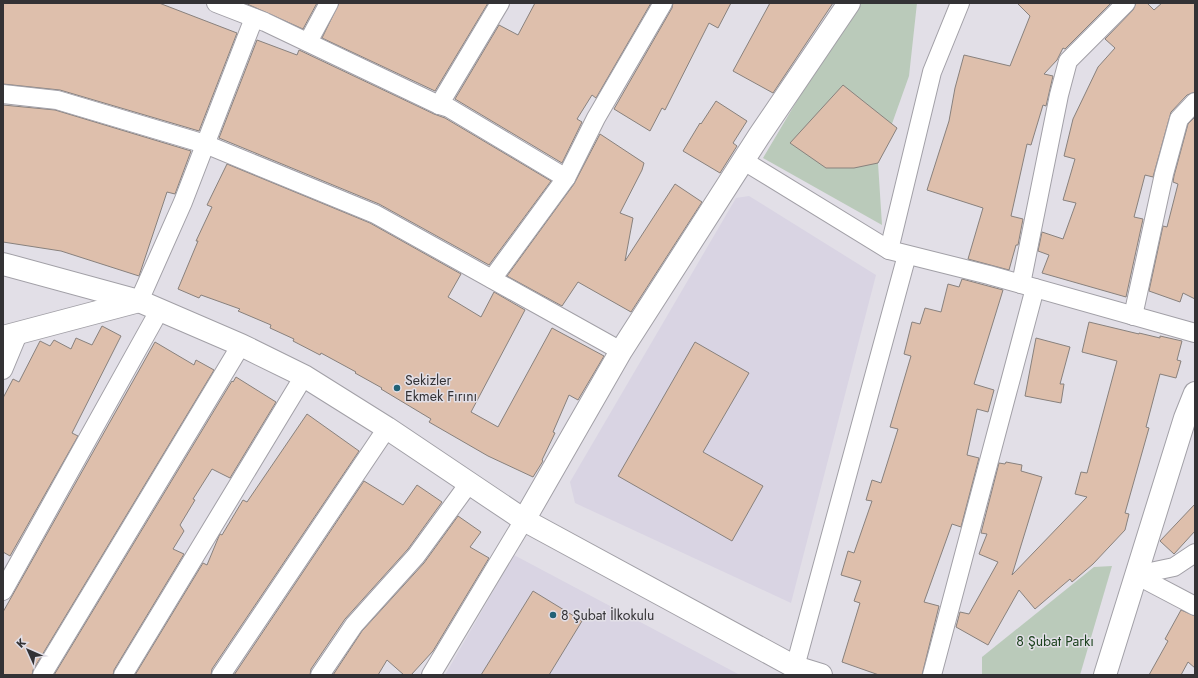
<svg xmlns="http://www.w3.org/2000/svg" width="1198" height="678" font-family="Jost,sans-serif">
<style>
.built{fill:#d9d4e3}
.green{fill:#bacaba}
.building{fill:#debfac;stroke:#88817d}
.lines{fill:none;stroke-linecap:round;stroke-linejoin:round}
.minor-casing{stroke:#a2a0a7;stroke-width:20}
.tertiary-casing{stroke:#a2a0a7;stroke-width:24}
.secondary-casing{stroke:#a2a0a7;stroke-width:24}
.minor{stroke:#fff;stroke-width:18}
.tertiary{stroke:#fff;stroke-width:22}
.secondary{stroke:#fff;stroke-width:22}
.poi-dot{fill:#216176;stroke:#e2dfe7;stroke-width:1.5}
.labels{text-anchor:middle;stroke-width:3;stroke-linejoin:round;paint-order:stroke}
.poi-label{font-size:14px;fill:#333235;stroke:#e2dfe7;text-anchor:start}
.park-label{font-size:14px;fill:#1c421e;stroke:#e2dfe7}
</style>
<rect width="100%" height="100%" fill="#e2dfe7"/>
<!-- built -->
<g class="built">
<polygon points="749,196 876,275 791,603 575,503 570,482 736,198"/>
<polygon points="514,555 740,675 445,675"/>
</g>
<!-- green -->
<g class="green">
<polygon points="855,3 917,3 909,76 878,163 882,225 763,158"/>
<polygon points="1112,566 1080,675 982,675 982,657 1094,567"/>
</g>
<!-- building -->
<g class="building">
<polygon points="3,3 159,3 237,33 199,131 60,90 3,84"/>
<polygon points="245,3 317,3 303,29"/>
<polygon points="339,3 488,3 435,91 322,38"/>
<polygon points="535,3 651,3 596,98 592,95 577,119 582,122 562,163 455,99 499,25 518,35"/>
<polygon points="673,3 731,3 718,28 709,23 665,110 662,108 650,131 614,109 672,8"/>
<polygon points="770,3 833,3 773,93 733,71"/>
<polygon points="1017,3 1111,3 1065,49 1063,48 1057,60 1044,74 1053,76 1046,106 1043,105 1031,145 1027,144 1011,216 1023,219 1018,245 1016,245 1009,270 968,259 983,208 927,190 949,121 955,88 964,55 1010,66 1030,16"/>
<polygon points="1136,3 1147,3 1154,10 1162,3 1195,3 1195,92 1187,95 1171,112 1153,177 1145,175 1134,217 1143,219 1126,297 1042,273 1049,255 1038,251 1042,232 1063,239 1076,203 1063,200 1075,159 1064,156 1073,119 1098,67 1115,48 1105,39 1133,10"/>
<polygon points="257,40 297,55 299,50 434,114 445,118 551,181 489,265 379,204 219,138"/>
<polygon points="843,85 897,128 878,163 854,168 826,168 790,143"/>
<polygon points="716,101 747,121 733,143 737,146 720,173 683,151 700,123 701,124"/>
<polygon points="3,105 55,110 191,151 175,194 167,192 139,276 61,251 3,242"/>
<polygon points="1195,117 1195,299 1183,293 1180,302 1149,291 1163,226 1167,227 1178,184 1173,182 1174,176 1188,124"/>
<polygon points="600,134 644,163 642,170 620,213 633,218 625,261 675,184 702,202 631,312 578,282 562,306 507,276 574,184"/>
<polygon points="227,164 370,223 461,274 448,297 481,317 494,292 525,310 471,412 498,427 552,328 604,356 578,400 569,395 553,432 555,433 542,460 543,461 533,477 488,456 429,422 431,419 381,389 382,388 355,373 356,372 321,353 320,355 293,341 294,339 270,328 271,325 238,311 240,309 201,295 199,298 178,289 198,241 196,241 212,207 207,205"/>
<polygon points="962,279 1003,290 974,384 994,390 988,412 977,409 967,455 979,458 961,527 952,524 924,602 939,606 922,675 879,675 842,662 860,603 854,601 861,581 841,575 848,551 854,553 872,501 866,500 872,480 881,483 898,429 890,427 911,356 904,354 912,322 920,324 925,308 941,312 948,284 959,287"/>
<polygon points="1089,322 1139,334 1139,333 1160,338 1160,336 1182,341 1177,360 1181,361 1176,378 1160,374 1146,427 1149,428 1125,513 1129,514 1125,530 1093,564 1072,582 1070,579 1035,609 1019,590 988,645 956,627 960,612 969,614 998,562 979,554 987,534 981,533 999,463 1005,464 1006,462 1022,465 1021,471 1042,477 1012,575 1087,497 1075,494 1081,472 1087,473 1117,361 1082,352"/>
<polygon points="102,326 121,336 72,433 78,436 10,556 3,552 3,398 13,379 19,382 40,341 50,346 54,340 71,349 76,338 92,345"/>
<polygon points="1036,338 1070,347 1060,384 1064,384 1061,403 1025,396"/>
<polygon points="155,342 194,365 196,360 214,370 33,670 32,675 3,675 3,612"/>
<polygon points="695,342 749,373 703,452 763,486 732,541 618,476"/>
<polygon points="236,377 276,402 230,478 212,469 193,499 195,500 180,525 184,531 173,549 184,554 114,670 113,675 54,675 232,381 233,382"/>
<polygon points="307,414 359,451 212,669 211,675 135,675 203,563 207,565 219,536 220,534 222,535 243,500 247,502"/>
<polygon points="364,481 403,505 417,485 442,502 408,549 345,619 311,669 310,675 234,675"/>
<polygon points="1195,504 1195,531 1174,554 1160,541"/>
<polygon points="458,516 481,532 470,547 489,558 433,651 411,675 404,675 387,660 378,675 333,675 362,631 424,563"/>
<polygon points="533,591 582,621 549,675 481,675"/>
<polygon points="1181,610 1195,616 1195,668 1188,662 1181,675 1149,675 1168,641 1165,639"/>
</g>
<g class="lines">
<!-- minor casing -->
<g class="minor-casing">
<g id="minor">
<polyline points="216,3 265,22 439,105 449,108 566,178"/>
<polyline points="308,42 329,3"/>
<polyline points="3,94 57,100 205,144 375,214 621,351"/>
<polyline points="439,105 500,3"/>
<polyline points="744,161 889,250 989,275 1195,333"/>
<polyline points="889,250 932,72 960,3"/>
<polyline points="492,279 566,178 596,118 663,3"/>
<polyline points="1021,284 1059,95 1068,61 1126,3"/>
<polyline points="139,301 183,202 254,18"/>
<polyline points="1133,316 1164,174 1179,119 1195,102"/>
<polyline points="3,370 18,334"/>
<polyline points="1136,575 1195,606"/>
<polyline points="1136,575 1174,567 1195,553"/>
<polyline points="3,591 159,311"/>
<polyline points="795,667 907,255"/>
<polyline points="42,675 241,345"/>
<polyline points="123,675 304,376"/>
<polyline points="221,675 387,428"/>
<polyline points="320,675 354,625 416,556 470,482"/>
<polyline points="431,675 524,520"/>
<polyline points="932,675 1035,288"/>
</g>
</g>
<!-- tertiary casing -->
<g class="tertiary-casing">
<g id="tertiary">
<polyline points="3,264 139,301 241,345 304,376 387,428 524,520 795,667 821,675"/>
<polyline points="3,337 139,301"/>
<polyline points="524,520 621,351 759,136 849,3"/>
</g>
</g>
<!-- secondary casing -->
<g class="secondary-casing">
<polyline id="secondary" points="1105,675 1185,418 1195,393"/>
</g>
<!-- minor -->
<use href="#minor" class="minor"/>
<!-- tertiary -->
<use href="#tertiary" class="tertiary"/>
<!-- secondary -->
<use href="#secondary" class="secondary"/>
</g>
<!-- markers -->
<g class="poi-dot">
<circle cx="397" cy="388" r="4"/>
<circle cx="553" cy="615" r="4"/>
</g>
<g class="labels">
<!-- poi labels -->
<g class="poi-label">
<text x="405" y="385">Sekizler<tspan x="405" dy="16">Ekmek Fırını</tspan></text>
<text x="561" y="620">8 Şubat İlkokulu</text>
</g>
<!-- park labels -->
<g class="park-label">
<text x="1055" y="646">8 Şubat Parkı</text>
</g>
</g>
<!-- border -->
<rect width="1198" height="678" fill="none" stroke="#333235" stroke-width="8"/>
<!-- north arrow -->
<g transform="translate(28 650) rotate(315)" stroke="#e2dfe7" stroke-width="3" paint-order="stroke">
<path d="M0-3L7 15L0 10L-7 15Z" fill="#333235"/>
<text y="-6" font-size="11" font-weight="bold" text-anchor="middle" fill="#333235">K</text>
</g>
</svg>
